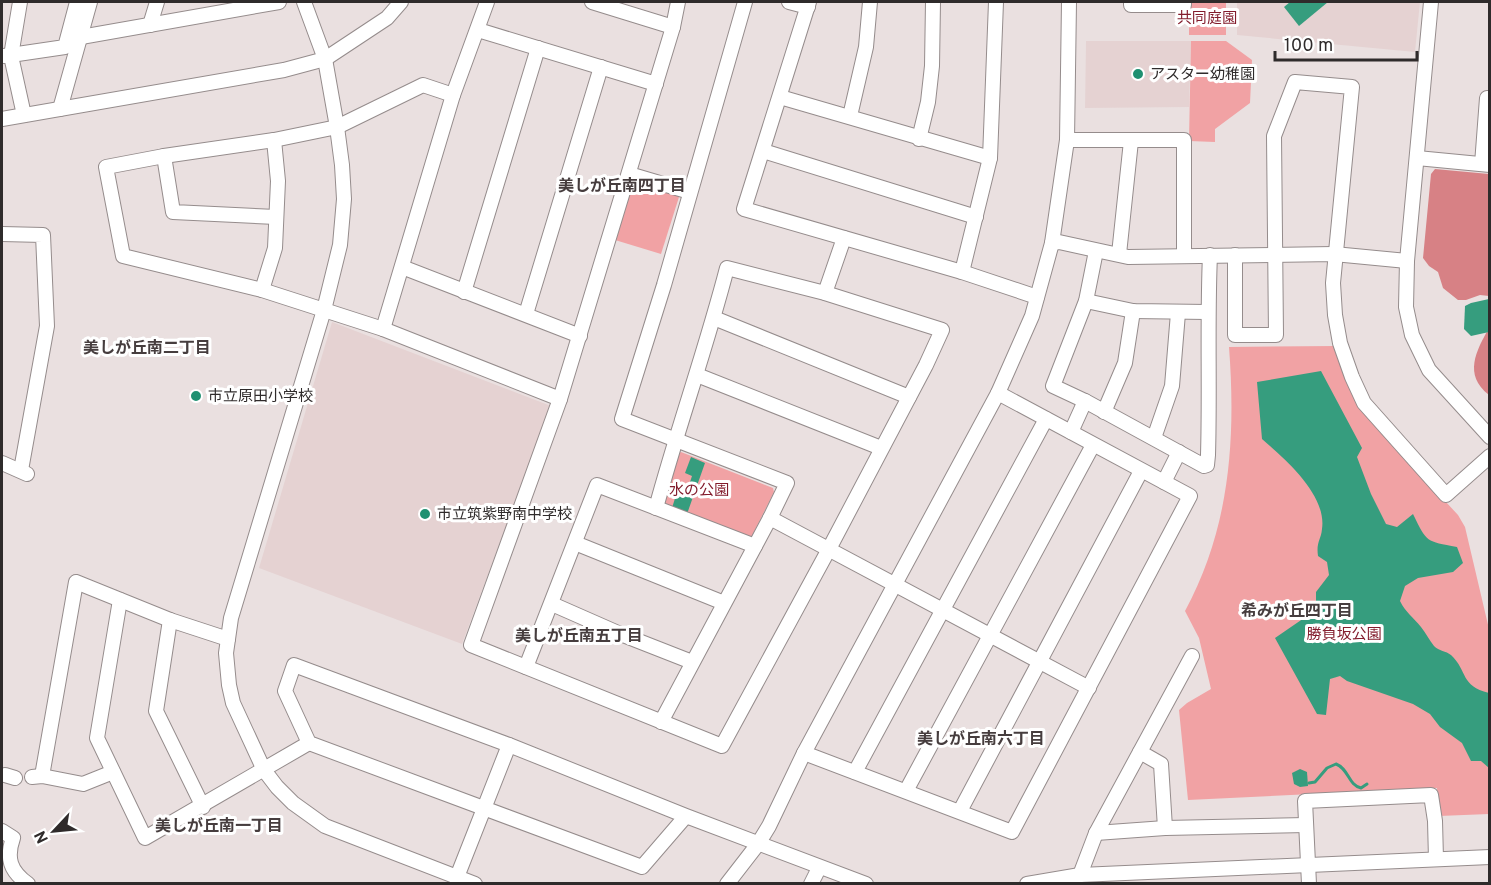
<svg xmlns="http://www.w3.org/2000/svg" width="1491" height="885" font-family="Overpass,'Noto Sans JP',sans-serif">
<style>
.built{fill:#e5d2d2}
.green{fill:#f1a2a4}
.forest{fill:#d78185}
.water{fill:#369d7e}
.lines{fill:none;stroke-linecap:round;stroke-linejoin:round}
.stream{stroke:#369d7e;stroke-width:3}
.minor-casing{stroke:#958c8c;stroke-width:16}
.minor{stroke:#fff;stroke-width:14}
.poi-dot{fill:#1f9071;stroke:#fff;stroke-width:2}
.labels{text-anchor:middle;stroke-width:6;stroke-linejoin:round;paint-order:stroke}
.park-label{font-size:15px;fill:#831d2d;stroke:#fff}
.poi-label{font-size:15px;fill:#2f2b2b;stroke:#fff;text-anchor:start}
.neighbourhood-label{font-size:16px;font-weight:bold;fill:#463d3e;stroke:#fff}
</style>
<rect width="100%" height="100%" fill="#eae0e0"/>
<!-- built -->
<g class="built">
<polygon points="1237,2 1420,2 1415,52 1237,35"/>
<polygon points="1086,41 1191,41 1189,107 1085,108"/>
<polygon points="332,322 551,406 462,644 259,568"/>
</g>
<!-- green -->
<g class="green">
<rect x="1189" y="2" width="37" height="33"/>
<polygon points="1191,41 1226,41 1252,60 1250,103 1215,129 1215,142 1189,141"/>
<polygon points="635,182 677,194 679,197 661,254 615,240 632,184"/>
<path d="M1336 346 1396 448 1458 515 1465 527 1489 629V814L1439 816 1437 788 1188 800 1179 710 1187 703 1211 689 1199 638 1185 611C1230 528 1236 439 1229 347Z"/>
<polygon points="681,452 773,488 774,492 752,536 747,538 664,507 662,502 677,454"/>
</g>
<!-- forest -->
<g class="forest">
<polygon points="1435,169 1489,174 1489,296 1480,295 1466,300 1458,300 1443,288 1438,272 1429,266 1423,258 1431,174"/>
<path d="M1489 328V395C1463 375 1476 351 1489 328Z"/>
</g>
<!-- water -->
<g class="water">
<polygon points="1290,2 1328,2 1299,26 1284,7"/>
<polygon points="1489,299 1489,332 1471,336 1464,329 1465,306 1471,303"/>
<path d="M1321 371 1362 448 1357 457 1371 494 1386 524 1397 527 1413 514C1427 543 1426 541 1457 547L1463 563 1453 572 1418 578 1405 586 1400 601C1406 613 1413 617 1421 627 1426 633 1429 640 1434 646 1439 651 1446 651 1451 655 1468 671 1460 686 1489 693V768L1481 761H1471L1462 743 1440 727 1430 714 1413 704 1347 681 1340 676 1330 679 1326 715 1317 714 1275 638 1307 616 1316 605V592L1329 575 1327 562 1318 556C1316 542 1321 540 1322 529 1327 495 1285 459 1262 439L1257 382Z"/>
<polygon points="691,457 705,463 687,514 672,508 677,492 686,494 692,476 685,473"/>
<polygon points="1300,769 1307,772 1308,786 1300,787 1294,784 1292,773"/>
</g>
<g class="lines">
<!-- stream -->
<path class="stream" d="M1309 783 1315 782 1327 768 1336 764C1349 769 1348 785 1361 788L1367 784"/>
<!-- minor casing -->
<g class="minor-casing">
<g id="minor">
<polyline points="20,2 11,56 24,115"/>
<polyline points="304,2 325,59 337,127 342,165 344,199 340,245 324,310 231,618 226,653 229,685 233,703 264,770 277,787 293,803 325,826 475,884"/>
<polyline points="592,2 673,27"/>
<polyline points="789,2 808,7"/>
<polyline points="809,2 744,209 962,272 1037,297"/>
<polyline points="1131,2 1131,5 1184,5 1184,2"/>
<polyline points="1431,2 1407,261 1406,307 1412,335 1429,370 1490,437"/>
<polyline points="150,25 157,2"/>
<polyline points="478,30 656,84"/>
<polyline points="81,37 279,2"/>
<polyline points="4,56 65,47 77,2"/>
<polyline points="453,95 423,85 337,127 274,140 164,156 106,167 123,256 262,290 383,329 560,399"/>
<polyline points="780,97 990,158"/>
<polyline points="60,109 90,2"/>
<polyline points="850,116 866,47 870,2"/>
<polyline points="2,119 284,70 325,59 387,18 401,2"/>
<polyline points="919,139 928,102 932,66 933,2"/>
<polyline points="1067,140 1184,140 1184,255"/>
<polyline points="763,151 976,217"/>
<polyline points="164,156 173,212 276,217"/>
<polyline points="1417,158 1490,165"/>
<polyline points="1482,164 1487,98 1490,99"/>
<polyline points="629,174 690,192"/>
<polyline points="2,234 43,235 47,326 21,470"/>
<polyline points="1052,243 1059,242 1128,257 1334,254 1407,261"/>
<path d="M1096 251 1086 301 1053 386 1085 401 1204 466 1207 465 1208 455C1210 388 1207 322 1210 255"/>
<polyline points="1119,254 1131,141"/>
<polyline points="1235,255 1235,335 1276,335 1274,136 1295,82 1352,87 1333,283 1335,315 1340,343 1352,377 1364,403 1446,495 1490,456"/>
<polyline points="402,267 580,336"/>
<polyline points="962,272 990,158 996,2"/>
<polyline points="262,290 275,248 278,181 274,140"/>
<polyline points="464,292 538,48"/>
<polyline points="825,293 844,238"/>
<polyline points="1086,301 1133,311 1207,312"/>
<polyline points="526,314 601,67"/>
<polyline points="714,318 909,397"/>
<polyline points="383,329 453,95 487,2"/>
<polyline points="697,375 881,448"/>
<polyline points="1104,412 1125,363 1133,311"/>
<polyline points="1071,432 1085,401"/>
<polyline points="1154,438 1172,386 1178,313"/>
<polyline points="2,463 27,474"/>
<polyline points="1164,482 1179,452"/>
<path d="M656 508C678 427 706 349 727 268L825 293 942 330 926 365 829 549 722 746 471 645 560 399 673 27 678 2"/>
<polyline points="770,518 1089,688"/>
<polyline points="575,543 724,603"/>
<polyline points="120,600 97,738 145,838 309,743"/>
<polyline points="552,604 618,633 692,662"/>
<polyline points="170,620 156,711 203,807"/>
<polyline points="526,667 597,485 755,546"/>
<polyline points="661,722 770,518 787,483 622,419 664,285 745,2"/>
<polyline points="1140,752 1161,764 1165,828"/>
<polyline points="804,753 1012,832 1190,496 998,393"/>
<polyline points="855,772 1046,419"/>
<polyline points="5,775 15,778"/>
<polyline points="42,776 76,582 170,620 228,639"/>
<polyline points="32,777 42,776 83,784 113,772"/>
<polyline points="906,791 1093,445"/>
<polyline points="960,811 1141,471"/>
<polyline points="686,816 642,867 309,743 285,691 294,665 509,745 686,816 866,884"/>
<path d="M2 831 13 838C6 858 10 871 28 884"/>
<polyline points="1096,833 1165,828 1306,825"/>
<polyline points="1080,875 1096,833 1192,656"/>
<polyline points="457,877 509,745"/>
<polyline points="727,884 758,844 769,826 804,753 998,393 1032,316 1052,243 1067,140 1069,2"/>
<polyline points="811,884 819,868"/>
<polyline points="1027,884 1080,875 1490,857"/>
<polyline points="1309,884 1305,801 1431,795 1435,821 1436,859"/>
</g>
</g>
<!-- minor -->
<use href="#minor" class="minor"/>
</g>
<!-- markers -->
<g class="poi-dot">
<circle cx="1138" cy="74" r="6"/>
<circle cx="196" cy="396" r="6"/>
<circle cx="425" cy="514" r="6"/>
</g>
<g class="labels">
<!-- park labels -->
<g class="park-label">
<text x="1207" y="23">共同庭園</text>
<text x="699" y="495">水の公園</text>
<text x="1344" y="639">勝負坂公園</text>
</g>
<!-- poi labels -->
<g class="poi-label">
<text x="1150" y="79">アスター幼稚園</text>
<text x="208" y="401">市立原田小学校</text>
<text x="437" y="519">市立筑紫野南中学校</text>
</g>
<!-- neighbourhood labels -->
<g class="neighbourhood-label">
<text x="622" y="191">美しが丘南四丁目</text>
<text x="147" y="353">美しが丘南二丁目</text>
<text x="1297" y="616">希みが丘四丁目</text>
<text x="579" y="641">美しが丘南五丁目</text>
<text x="981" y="744">美しが丘南六丁目</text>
<text x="219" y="831">美しが丘南一丁目</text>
</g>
</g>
<!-- border -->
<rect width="1491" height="885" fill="none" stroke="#2f2b2b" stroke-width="6"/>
<!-- north arrow -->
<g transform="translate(54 831) rotate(244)" stroke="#ffffff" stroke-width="4.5" paint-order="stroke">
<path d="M0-4.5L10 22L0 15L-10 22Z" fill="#2f2b2b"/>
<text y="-9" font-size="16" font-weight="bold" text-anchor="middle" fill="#2f2b2b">N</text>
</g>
<!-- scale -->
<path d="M1275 51v9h142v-9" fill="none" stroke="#2f2b2b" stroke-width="3"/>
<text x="1284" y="51" font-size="18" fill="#2f2b2b" stroke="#ffffff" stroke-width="4.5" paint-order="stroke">100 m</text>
</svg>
